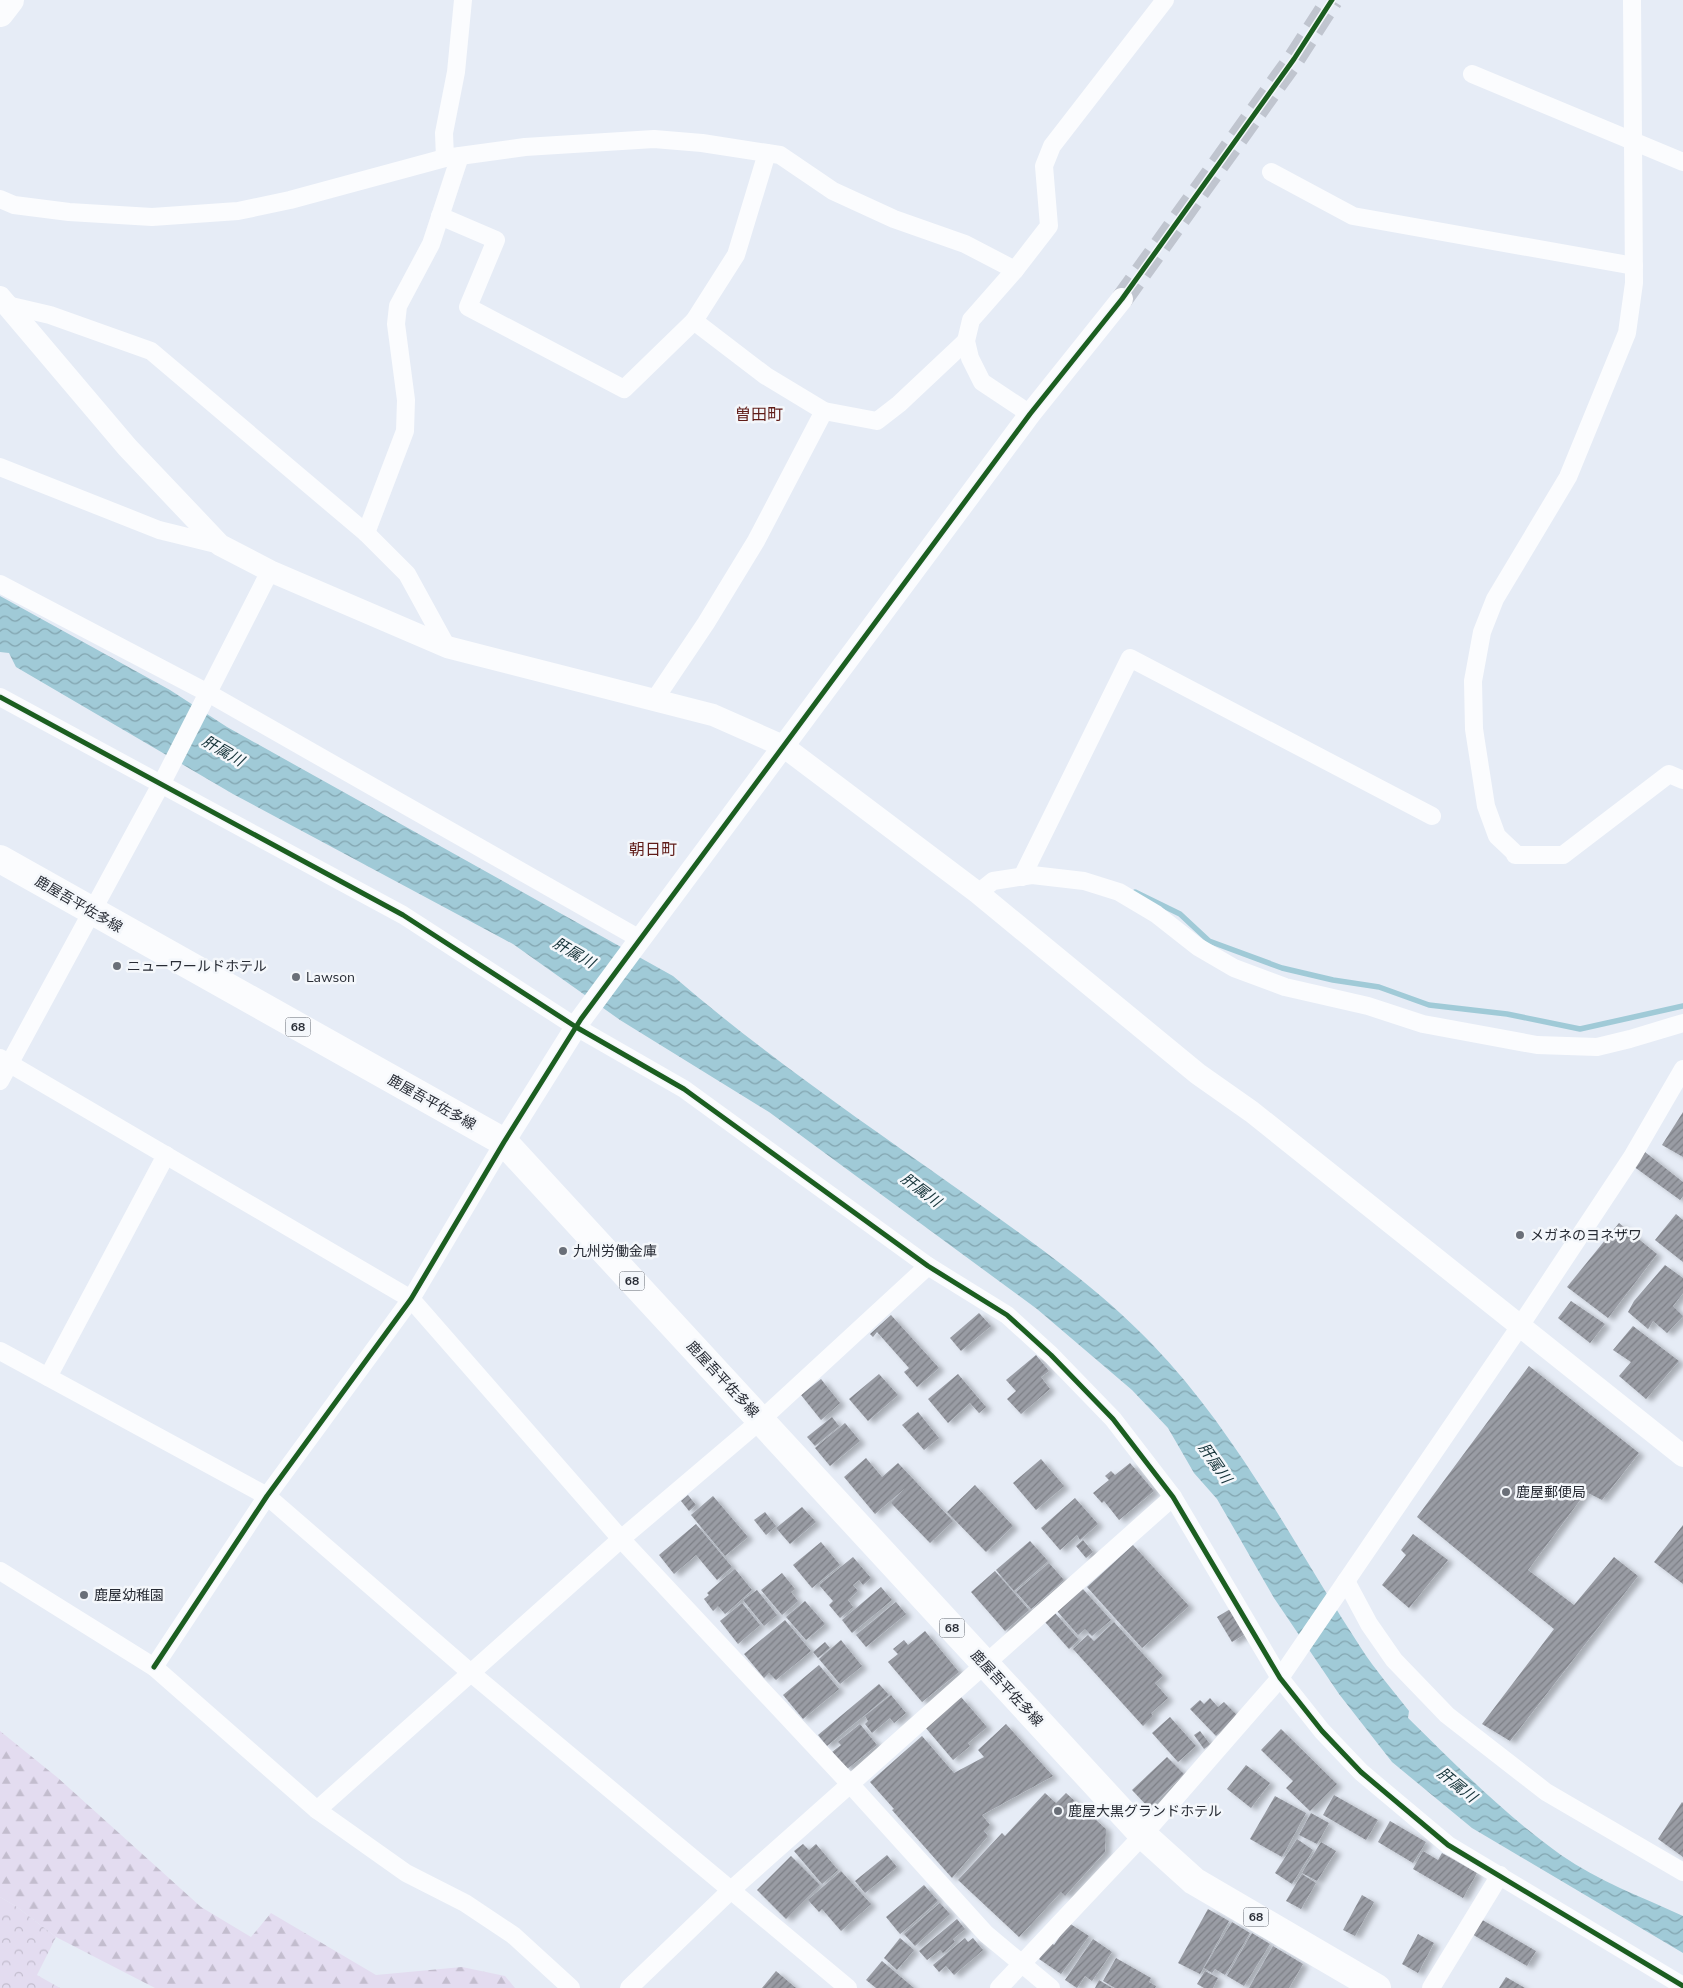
<svg xmlns="http://www.w3.org/2000/svg" width="1683" height="1988" font-family="'Nunito Sans','Noto Sans JP',sans-serif">
<style>
.forest{fill:url(#forest-firs)}
.park{fill:url(#park-crowns)}
.water{fill:url(#water-waves)}
.lines{fill:none;stroke-linecap:round;stroke-linejoin:round}
.stream{stroke:#a0cad7;stroke-width:5.5}
.building{fill:url(#building-hatch);filter:url(#shadow)}
.tertiary-tunnel{stroke:#c0c5cf;stroke-width:22;stroke-dasharray:22 11;stroke-linecap:butt}
.minor{stroke:#fbfcfe;stroke-width:18}
.tertiary{stroke:#fbfcfe;stroke-width:22}
.primary{stroke:#fbfcfe;stroke-width:28}
.trunk{stroke:#fbfcfe;stroke-width:28}
.cycleway-casing{stroke:#f4f7fb;stroke-width:8}
.cycleway{stroke:#1b5e20;stroke-width:5}
.poi-dot{fill:#6a6f78;stroke:#f4f7fb;stroke-width:2}
.labels{text-anchor:middle;stroke-width:5;stroke-linejoin:round;paint-order:stroke}
.shield{fill:#f4f7fb;stroke:#646870;stroke-width:1}
.shield-label{font-size:12px;font-weight:bold;fill:#272b34}
.street-label{font-size:14px;fill:#272b34;stroke:#f4f7fb}
.poi-label{font-size:14px;fill:#272b34;stroke:#f4f7fb;text-anchor:start}
.water-label{font-size:15px;font-style:italic;fill:#143238;stroke:#f4f7fb}
.quarter-label{font-size:16px;fill:#601c18;stroke:#f4f7fb}
</style>
<defs>
<pattern id="forest-firs" width="22" height="20" patternUnits="userSpaceOnUse" patternTransform="scale(1.25)"><rect width="22" height="20" fill="#e3dcf0"/><path d="M5 1l3.5 6h-7zM16 11l3.5 6h-7z" fill="#c3bdce"/></pattern>
<pattern id="park-crowns" width="20" height="18" patternUnits="userSpaceOnUse" patternTransform="scale(1.25)"><rect width="20" height="18" fill="#e3dcf0"/><path d="M2 6a3 3 0 1 1 6 0M12 15a3 3 0 1 1 6 0" fill="none" stroke="#c3bdce"/></pattern>
<pattern id="water-waves" width="16" height="10" patternUnits="userSpaceOnUse" patternTransform="scale(1.25)"><rect width="16" height="10" fill="#a0cad7"/><path d="M0 5q4-4 8 0t8 0" fill="none" stroke="#82a4af"/></pattern>
<pattern id="building-hatch" width="6" height="6" patternUnits="userSpaceOnUse" patternTransform="scale(1.25)"><rect width="6" height="6" fill="#999ca4"/><path d="M-1 1l2-2M0 6l6-6M5 7l2-2" fill="none" stroke="#7d7f86"/></pattern>
<filter id="shadow"><feDropShadow dx="5.5" dy="3" stdDeviation="2.5" flood-color="#0004"/></filter>
</defs>
<rect width="100%" height="100%" fill="#e6ecf6"/>
<!-- forest -->
<polygon class="forest" points="0,1731 58,1778 201,1907 251,1937 271,1913 376,1975 462,1967 505,1976 515,1988 155,1988 56,1937 17,1907 0,1897"/>
<!-- park -->
<polygon class="park" points="0,1897 17,1907 56,1937 37,1975 60,1988 0,1988"/>
<!-- water -->
<path class="water" d="M0 596 170 690 227 727 673 976C761 1052 857 1118 952 1185 1021 1234 1092 1282 1151 1343 1237 1432 1294 1545 1361 1648 1375 1670 1393 1690 1409 1711L1408 1718C1457 1766 1505 1815 1561 1855 1598 1881 1642 1897 1683 1916V1953L1472 1828 1392 1762 1339 1694 1274 1598 1217 1499 1194 1473 1168 1428 1132 1390 1037 1309 769 1112 620 1020 513 944 233 794 16 667 9 653 0 652Z"/>
<g class="lines">
<!-- stream -->
<polyline class="stream" points="1135,892 1180,914 1209,941 1282,968 1333,980 1379,987 1429,1005 1507,1014 1580,1029 1683,1006"/>
</g>
<!-- building -->
<g class="building">
<polygon points="1683,1112 1683,1157 1662,1145"/>
<polygon points="1645,1152 1683,1182 1683,1196 1680,1200 1633,1166"/>
<polygon points="1676,1214 1683,1220 1683,1262 1655,1240"/>
<polygon points="1619,1223 1657,1254 1608,1318 1567,1287"/>
<polygon points="1665,1265 1683,1278 1683,1293 1673,1306 1683,1316 1667,1333 1653,1321 1648,1329 1628,1312 1634,1301"/>
<polygon points="1571,1301 1605,1324 1590,1343 1558,1318"/>
<polygon points="979,1313 991,1326 961,1351 950,1338"/>
<polygon points="891,1315 939,1368 917,1387 904,1372 909,1368 877,1332 873,1337 870,1334"/>
<polygon points="1633,1326 1679,1361 1646,1399 1619,1376 1631,1362 1613,1350"/>
<polygon points="1036,1355 1049,1371 1041,1377 1050,1389 1021,1414 1007,1399 1016,1391 1006,1380"/>
<polygon points="1529,1366 1639,1453 1602,1500 1586,1492 1528,1570 1574,1605 1614,1557 1638,1576 1510,1741 1482,1724 1554,1629 1417,1517"/>
<polygon points="879,1374 898,1395 868,1421 849,1399"/>
<polygon points="958,1374 986,1407 979,1413 970,1403 948,1423 928,1399"/>
<polygon points="821,1379 840,1403 821,1420 801,1395"/>
<polygon points="918,1412 939,1438 924,1450 902,1425"/>
<polygon points="832,1417 839,1426 815,1446 807,1437"/>
<polygon points="845,1423 860,1441 830,1466 815,1448"/>
<polygon points="866,1458 882,1477 898,1463 953,1521 930,1543 891,1503 905,1488 875,1514 844,1477"/>
<polygon points="1041,1459 1064,1486 1036,1510 1013,1483"/>
<polygon points="1130,1463 1154,1491 1119,1520 1104,1501 1102,1503 1093,1493 1109,1480 1105,1476 1111,1471 1115,1475"/>
<polygon points="975,1485 1013,1526 986,1552 947,1512"/>
<polygon points="688,1495 696,1505 689,1511 681,1501"/>
<polygon points="713,1496 748,1537 725,1556 691,1515"/>
<polygon points="1075,1498 1098,1524 1080,1540 1077,1535 1060,1550 1041,1528"/>
<polygon points="802,1507 816,1522 790,1544 776,1528"/>
<polygon points="765,1512 776,1526 766,1535 754,1520"/>
<polygon points="696,1524 732,1567 717,1580 696,1555 674,1574 659,1555"/>
<polygon points="1683,1525 1683,1584 1654,1562"/>
<polygon points="1413,1534 1448,1560 1409,1608 1382,1585 1406,1555 1401,1550"/>
<polygon points="1083,1540 1093,1552 1086,1558 1076,1546"/>
<polygon points="1030,1541 1048,1561 1014,1591 996,1570"/>
<polygon points="821,1542 840,1565 812,1588 793,1565"/>
<polygon points="1133,1545 1189,1606 1142,1648 1087,1587"/>
<polygon points="853,1557 871,1578 863,1585 859,1580 853,1585 858,1591 848,1600 853,1607 840,1618 829,1605 833,1601 819,1585"/>
<polygon points="1049,1563 1064,1580 1031,1609 1016,1592"/>
<polygon points="735,1569 752,1590 725,1614 718,1606 713,1611 704,1599 709,1595 707,1593"/>
<polygon points="995,1571 1029,1610 1005,1631 971,1592"/>
<polygon points="782,1573 795,1589 791,1592 798,1601 782,1615 761,1590"/>
<polygon points="881,1587 892,1600 852,1633 842,1620"/>
<polygon points="1082,1588 1111,1620 1092,1636 1085,1629 1078,1635 1057,1611"/>
<polygon points="757,1590 777,1615 764,1626 743,1600"/>
<polygon points="805,1601 825,1624 806,1640 786,1617"/>
<polygon points="896,1602 906,1614 866,1647 856,1635"/>
<polygon points="742,1603 760,1625 738,1644 720,1621"/>
<polygon points="1232,1608 1247,1633 1232,1642 1217,1617"/>
<polygon points="1055,1613 1079,1640 1069,1649 1045,1622"/>
<polygon points="785,1620 811,1651 776,1680 769,1673 764,1678 744,1654"/>
<polygon points="1114,1622 1163,1676 1155,1683 1168,1698 1151,1713 1153,1716 1143,1726 1073,1649 1088,1635 1094,1641"/>
<polygon points="925,1631 959,1672 922,1702 888,1662 898,1654 893,1649 904,1640 908,1645"/>
<polygon points="841,1640 862,1666 840,1684 819,1659"/>
<polygon points="825,1642 830,1648 818,1658 813,1652"/>
<polygon points="819,1665 839,1689 803,1719 783,1695"/>
<polygon points="879,1684 889,1695 827,1746 818,1735"/>
<polygon points="891,1695 906,1713 894,1723 890,1718 872,1733 865,1724 868,1721 865,1716"/>
<polygon points="961,1697 987,1727 968,1743 970,1746 953,1760 925,1727"/>
<polygon points="1210,1698 1218,1707 1224,1702 1237,1715 1216,1736 1190,1709 1200,1700 1204,1704"/>
<polygon points="1170,1717 1196,1746 1178,1762 1152,1733"/>
<polygon points="860,1724 877,1745 847,1769 832,1752 841,1745 838,1742"/>
<polygon points="1006,1724 1053,1776 982,1815 990,1825 984,1831 988,1836 952,1878 892,1810 894,1809 870,1782 922,1736 954,1773 984,1757 978,1750"/>
<polygon points="1281,1729 1337,1784 1310,1811 1286,1788 1293,1781 1261,1750"/>
<polygon points="1200,1731 1210,1744 1204,1749 1194,1735"/>
<polygon points="1167,1757 1184,1774 1149,1808 1132,1790"/>
<polygon points="1246,1765 1270,1783 1251,1808 1227,1789"/>
<polygon points="1045,1793 1056,1803 1066,1793 1106,1829 1105,1852 1065,1896 1061,1892 1019,1937 958,1880 1002,1833 1005,1836"/>
<polygon points="1334,1795 1378,1820 1366,1840 1323,1815"/>
<polygon points="1275,1796 1306,1813 1282,1857 1250,1839"/>
<polygon points="1682,1802 1683,1803 1683,1857 1658,1839"/>
<polygon points="1311,1813 1329,1823 1317,1844 1299,1835"/>
<polygon points="1390,1821 1426,1842 1413,1863 1378,1842"/>
<polygon points="1297,1839 1313,1850 1292,1884 1275,1873"/>
<polygon points="1321,1842 1336,1851 1317,1881 1302,1873"/>
<polygon points="803,1844 809,1850 816,1844 838,1870 822,1884 794,1851"/>
<polygon points="1423,1851 1438,1860 1442,1853 1477,1873 1463,1898 1413,1869"/>
<polygon points="887,1855 897,1867 865,1893 855,1881"/>
<polygon points="791,1856 820,1885 786,1919 757,1890"/>
<polygon points="841,1871 871,1904 841,1931 822,1909 819,1912 808,1900"/>
<polygon points="1302,1874 1316,1883 1301,1909 1286,1901"/>
<polygon points="924,1885 938,1901 900,1934 886,1917"/>
<polygon points="1362,1895 1374,1902 1355,1936 1343,1930"/>
<polygon points="940,1903 950,1914 915,1946 904,1934"/>
<polygon points="1208,1909 1229,1921 1200,1974 1178,1963"/>
<polygon points="1479,1918 1536,1951 1527,1966 1470,1933"/>
<polygon points="957,1919 965,1929 953,1939 955,1942 943,1953 940,1950 927,1960 919,1951"/>
<polygon points="1232,1922 1250,1933 1225,1975 1215,1969 1212,1973 1204,1968"/>
<polygon points="1069,1923 1089,1936 1061,1974 1039,1959 1051,1942 1054,1945"/>
<polygon points="1252,1933 1270,1944 1244,1986 1227,1976"/>
<polygon points="1418,1934 1434,1943 1418,1973 1402,1964"/>
<polygon points="900,1938 914,1950 897,1970 884,1958"/>
<polygon points="965,1938 968,1942 973,1938 983,1950 954,1975 946,1966 939,1972 933,1965"/>
<polygon points="1093,1939 1112,1952 1092,1981 1085,1976 1077,1988 1065,1980"/>
<polygon points="1273,1946 1303,1964 1289,1988 1249,1988"/>
<polygon points="1116,1958 1151,1978 1149,1982 1156,1986 1155,1988 1115,1988 1103,1981"/>
<polygon points="882,1961 914,1988 876,1988 866,1980"/>
<polygon points="776,1971 796,1988 762,1988"/>
<polygon points="1205,1971 1218,1978 1213,1988 1204,1988 1197,1984"/>
<polygon points="1506,1977 1525,1988 1499,1988"/>
<polygon points="1099,1980 1112,1988 1095,1988"/>
</g>
<g class="lines">
<!-- tertiary-tunnel -->
<polyline class="tertiary-tunnel" points="1122,299 1294,59 1332,0"/>
<!-- minor -->
<g class="minor">
<polyline points="1632,0 1634,283 1627,333 1568,477 1495,599 1482,632 1473,681 1474,729 1486,806 1497,836 1515,853 1515,855 1563,855 1669,774 1683,780"/>
<polyline points="1472,74 1683,162"/>
<polyline points="445,158 444,133 456,72 463,0"/>
<polyline points="1271,172 1353,216 1634,266"/>
<polyline points="0,199 14,205 69,212 152,217 238,211 290,200 445,158 525,147 654,139 702,143 780,155 833,191 894,219 965,244 1015,270"/>
<polyline points="440,216 496,240 468,307 624,389 694,321 766,376 824,411 877,421 899,404 966,341"/>
<polyline points="7,305 50,315 151,351 366,533 407,574 447,647"/>
<polyline points="694,321 736,255 767,153"/>
<polyline points="1030,414 982,382 970,358 966,341 971,320 1015,270 1049,226 1044,166 1052,146 1165,0"/>
<polyline points="0,467 159,530 220,545"/>
<polyline points="366,533 405,431 406,400 396,324 398,306 431,244 460,156"/>
<polyline points="0,584 208,693 640,939"/>
<polyline points="0,697 403,915 576,1027 684,1089 928,1266 1007,1315 1051,1355 1113,1419 1173,1497 1280,1678 1322,1731 1361,1772 1448,1845 1683,1986"/>
<polyline points="655,699 706,623 756,541 824,411"/>
<polyline points="1022,877 1130,658 1432,816"/>
<polyline points="978,893 993,881 1032,875 1084,881 1119,892 1156,914 1198,947 1234,968 1285,987 1368,1006 1423,1024 1537,1045 1597,1047 1630,1039 1683,1023"/>
<polyline points="0,1058 411,1299 621,1539 851,1785 986,1934 1051,1988"/>
<polyline points="0,1081 166,775 270,571"/>
<polyline points="0,1351 267,1496 471,1673 848,1988"/>
<polyline points="48,1377 166,1155"/>
<polyline points="0,1571 154,1667 317,1810 406,1873 465,1903 513,1935 571,1988"/>
<polyline points="1346,1581 1369,1624 1394,1660 1447,1715 1546,1792 1683,1872"/>
<polyline points="154,1667 267,1496 411,1299 504,1142"/>
<polyline points="317,1810 621,1539 761,1420 928,1266"/>
<polyline points="629,1988 730,1891 1173,1497"/>
<polyline points="999,1988 1143,1835 1280,1678 1520,1326 1632,1157 1683,1069"/>
<polyline points="1431,1988 1500,1875"/>
</g>
<!-- tertiary -->
<g class="tertiary">
<polyline points="0,297 127,447 220,545 270,571 447,647 713,715 783,746 978,893 1198,1074 1252,1112 1683,1456"/>
<polyline points="504,1142 581,1019 632,950 1030,414 1122,299"/>
</g>
<!-- primary -->
<polyline class="primary" points="0,859 504,1142 1143,1835 1194,1881 1377,1988"/>
<!-- trunk -->
<polyline class="trunk" points="0,13 10,0"/>
<!-- cycleway casing -->
<g class="cycleway-casing">
<g id="cycleway">
<polyline points="0,697 403,915 576,1027 684,1089 928,1266 1007,1315 1051,1355 1113,1419 1173,1497 1280,1678 1322,1731 1361,1772 1448,1845 1683,1986"/>
<polyline points="154,1667 267,1496 411,1299 504,1142 581,1019 1030,414 1122,299 1294,59 1332,0"/>
</g>
</g>
<!-- cycleway -->
<use href="#cycleway" class="cycleway"/>
</g>
<!-- markers -->
<g class="poi-dot">
<circle cx="117" cy="966" r="5"/>
<circle cx="296" cy="977" r="5"/>
<circle cx="1520" cy="1235" r="5"/>
<circle cx="563" cy="1251" r="5"/>
<circle cx="1506" cy="1492" r="5"/>
<circle cx="84" cy="1595" r="5"/>
<circle cx="1058" cy="1811" r="5"/>
</g>
<g class="labels">
<!-- shield labels -->
<g class="shield">
<rect x="285.5" y="1017.5" width="25" height="19" rx="4"/>
<rect x="619.5" y="1271.5" width="25" height="19" rx="4"/>
<rect x="939.5" y="1618.5" width="25" height="19" rx="4"/>
<rect x="1243.5" y="1907.5" width="25" height="19" rx="4"/>
</g>
<g class="shield-label">
<text x="298" y="1031">68</text>
<text x="632" y="1285">68</text>
<text x="952" y="1632">68</text>
<text x="1256" y="1921">68</text>
</g>
<!-- street labels -->
<g class="street-label">
<text transform="translate(79 904) rotate(30)" y="5">鹿屋吾平佐多線</text>
<text transform="translate(432 1102) rotate(29)" y="5">鹿屋吾平佐多線</text>
<text transform="translate(723 1379) rotate(47)" y="5">鹿屋吾平佐多線</text>
<text transform="translate(1007 1688) rotate(47)" y="5">鹿屋吾平佐多線</text>
</g>
<!-- poi labels -->
<g class="poi-label">
<text x="127" y="971">ニューワールドホテル</text>
<text x="306" y="982">Lawson</text>
<text x="1530" y="1240">メガネのヨネザワ</text>
<text x="573" y="1256">九州労働金庫</text>
<text x="1516" y="1497">鹿屋郵便局</text>
<text x="94" y="1600">鹿屋幼稚園</text>
<text x="1068" y="1816">鹿屋大黒グランドホテル</text>
</g>
<!-- water labels -->
<g class="water-label">
<text transform="translate(223 751) rotate(30)" y="5">肝属川</text>
<text transform="translate(574 953) rotate(30)" y="5">肝属川</text>
<text transform="translate(921 1190) rotate(37)" y="5">肝属川</text>
<text transform="translate(1215 1463) rotate(55)" y="5">肝属川</text>
<text transform="translate(1457 1785) rotate(39)" y="5">肝属川</text>
</g>
<!-- quarter labels -->
<g class="quarter-label">
<text x="759" y="420">曽田町</text>
<text x="653" y="855">朝日町</text>
</g>
</g>
</svg>
